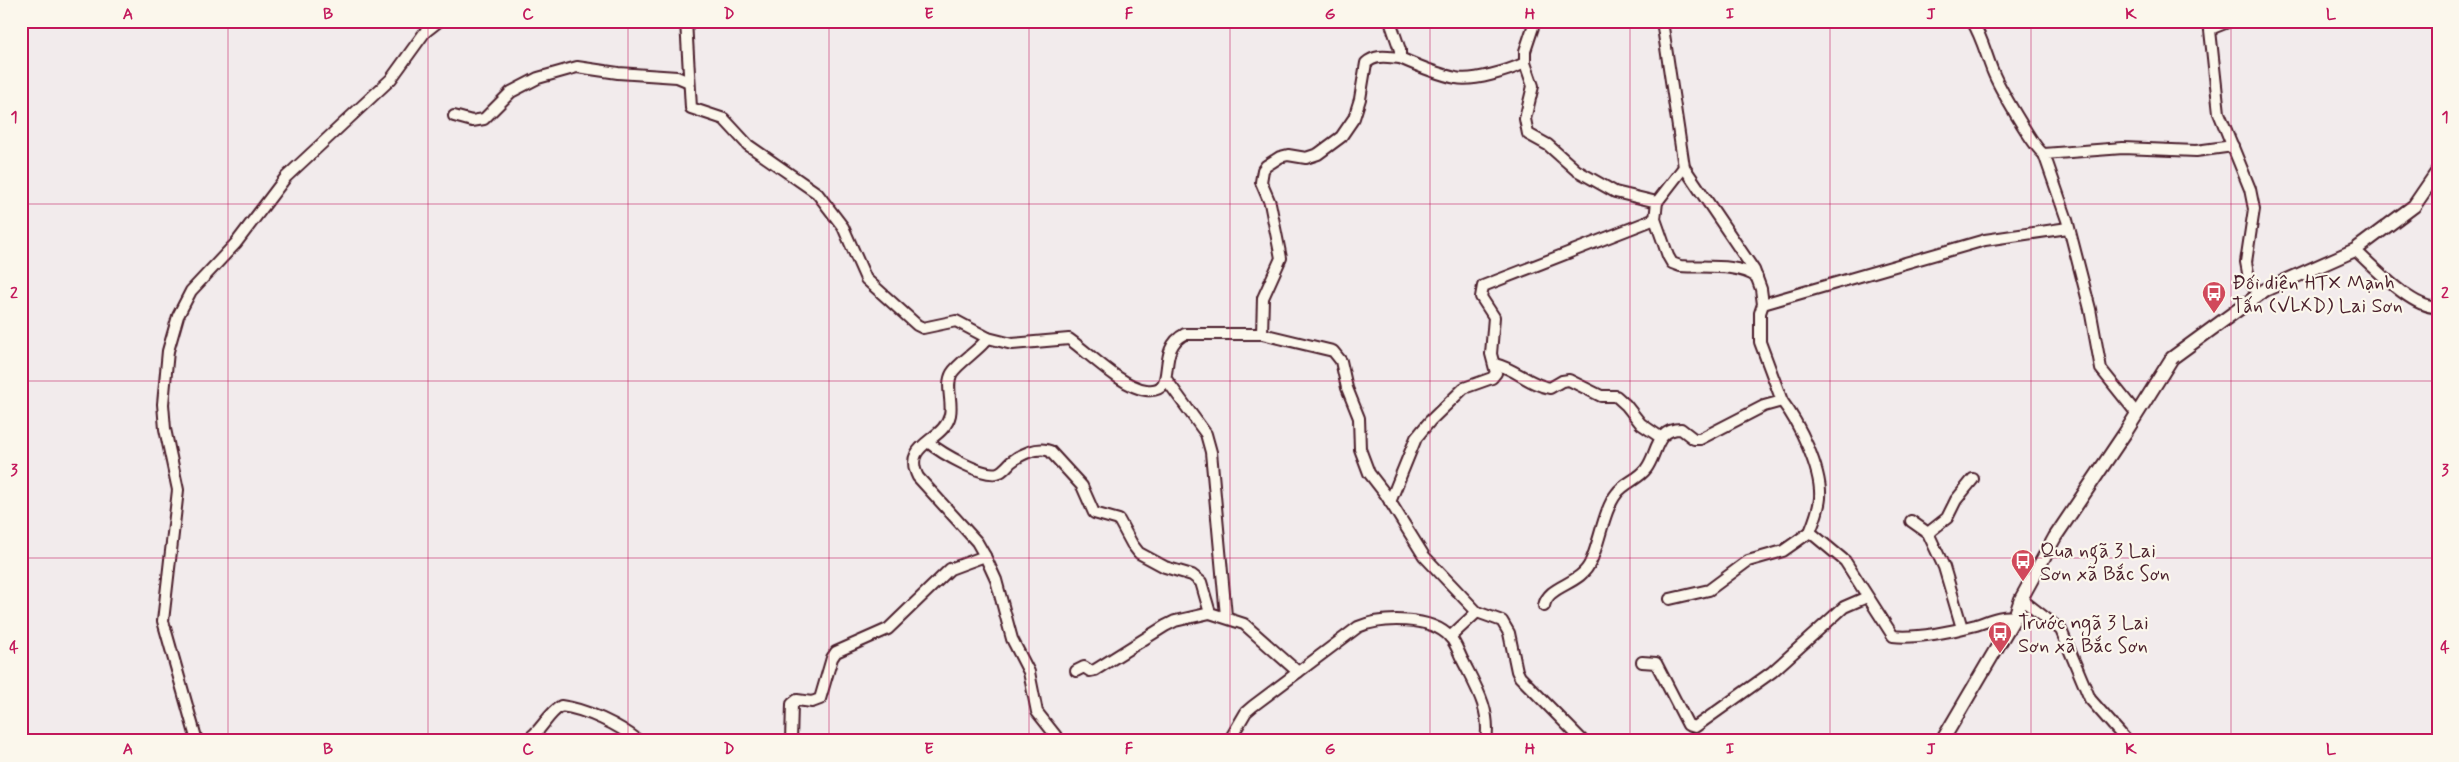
<svg xmlns="http://www.w3.org/2000/svg" width="2459" height="762" font-family="Mynerve,sans-serif">
<style>
.lines{fill:none;stroke-linecap:round;stroke-linejoin:round}
.minor-casing{stroke:#4a1f2b;stroke-width:14}
.tertiary-casing{stroke:#4a1f2b;stroke-width:16}
.minor{stroke:#fbf7ec;stroke-width:10}
.tertiary{stroke:#fbf7ec;stroke-width:12}
.grid{fill:none;stroke:#c2185b;stroke-width:1;stroke-opacity:0.55}
.labels{text-anchor:middle;stroke-width:4.5;stroke-linejoin:round;paint-order:stroke}
.poi-label{font-size:20px;fill:#4a1f2b;stroke:#fbf7ec;text-anchor:start}
.neatline{fill:none;stroke:#c2185b;stroke-width:2}
.grid-label{font-size:16px;text-anchor:middle;font-weight:bold;fill:#c2185b}
</style>
<rect width="100%" height="100%" fill="#f2ebec"/>
<filter id="ink" filterUnits="userSpaceOnUse"><feTurbulence type="fractalNoise" baseFrequency=".02" numOctaves="2"/><feDisplacementMap in="SourceGraphic" scale="10" xChannelSelector="R" yChannelSelector="G"/><feConvolveMatrix kernelMatrix="1 2 1 2 8 2 1 2 1" color-interpolation-filters="sRGB"/></filter>
<g filter="url(#ink)">
<g class="lines">
<!-- minor casing -->
<g class="minor-casing">
<g id="minor">
<path d="M686 21 691 108 724 119 748 145 817 193 843 227 866 279 917 325 923 328 956 321 988 338 1012 344 1069 339C1089 353 1122 387 1146 390 1181 394 1153 350 1185 334H1262L1333 351 1341 361 1347 388 1359 418 1360 449 1369 473 1386 495 1424 556 1477 612 1502 621 1509 633 1517 671 1520 677 1583 741"/>
<path d="M1390 21 1400 50V58C1418 66 1437 74 1456 78 1473 82 1510 70 1525 63"/>
<polyline points="1535,21 1525,51 1525,63 1533,86 1525,119 1528,134 1548,145 1576,170 1615,192 1657,202"/>
<polyline points="1662,21 1684,167 1754,270 1761,289 1763,304 1760,313 1760,342 1782,401"/>
<path d="M1972 21C1982 37 1986 55 1993 72 1998 85 2035 150 2044 154"/>
<polyline points="2209,21 2219,113 2250,189 2254,209 2246,262 2249,278 2258,295"/>
<polyline points="2210,29 2230,21"/>
<polyline points="454,116 472,121 484,119 511,92 538,78 577,67 618,73 677,77 689,82"/>
<path d="M1684 167 1657 202 1655 219 1668 256 1672 263 1680 266C1705 268 1736 263 1757 277"/>
<path d="M2355 250C2373 266 2413 310 2438 307"/>
<polyline points="1763,304 1985,240 2068,228"/>
<path d="M1262 334 1263 298 1281 258 1270 203 1261 182 1263 170 1266 166 1280 157 1288 155 1306 158 1318 154 1341 137 1354 118 1360 99 1366 63C1376 54 1387 57 1400 58"/>
<path d="M988 338C978 351 958 363 952 373 945 385 953 401 950 415 944 442 901 443 918 477L977 542 985 556 996 580 1012 639 1029 672 1037 712 1060 741"/>
<path d="M1495 364C1516 369 1530 385 1550 388L1562 381 1569 380 1601 396H1616L1626 405 1641 424 1660 437"/>
<polyline points="1166,379 1206,434 1211,452 1226,616"/>
<polyline points="2137,414 2101,369 2090,309 2067,220 2044,154 2123,148 2196,151 2233,146"/>
<path d="M928 442C940 452 986 480 1000 472 1004 470 1008 465 1011 462 1021 454 1038 446 1050 451L1082 486 1094 513 1119 520 1132 544 1139 553 1165 567 1192 575 1201 582 1210 613 1244 624 1298 672"/>
<polyline points="1390,502 1416,438 1430,421 1464,388 1492,378 1496,373 1491,354 1494,317 1481,297 1483,286 1655,219"/>
<polyline points="1911,521 1928,533 1944,567 1962,628"/>
<polyline points="1928,533 1947,518 1956,500 1973,479"/>
<polyline points="1670,599 1709,590 1748,561 1783,551 1810,532"/>
<polyline points="2021,599 2061,630 2090,699 2127,741"/>
<path d="M1544 606C1548 584 1581 586 1591 561 1600 541 1604 509 1617 493 1624 483 1639 479 1646 469 1658 453 1655 429 1681 429L1694 439H1700L1764 406 1782 401C1799 423 1822 470 1820 498 1819 510 1814 522 1810 532L1845 561 1893 636C1916 639 1954 631 1976 625 1989 621 2000 615 2015 617"/>
<polyline points="1450,637 1477,612"/>
<polyline points="1642,662 1656,663 1688,725 1695,727 1772,672 1844,607 1867,597"/>
<polyline points="1076,671 1084,667 1090,671 1095,670 1165,626 1175,621 1210,613"/>
<polyline points="197,741 163,621 178,490 165,429 163,404 168,351 178,316 191,291 236,243 286,177 391,79 425,32 439,21"/>
<path d="M525 741C541 733 546 715 561 706 586 709 619 725 639 741"/>
<polyline points="791,741 792,704 797,700 812,702 820,699 832,658 836,652 888,629 950,569 985,556"/>
<polyline points="1070,741 1072,741"/>
<path d="M1229 741 1246 712 1253 706 1358 627C1382 617 1431 616 1450 637 1456 643 1459 654 1463 661 1476 687 1491 710 1486 741"/>
</g>
</g>
<!-- tertiary casing -->
<g class="tertiary-casing">
<polyline id="tertiary" points="1942,741 2015,617 2021,599 2055,537 2125,433 2172,358 2265,290 2355,250 2414,206 2438,171"/>
</g>
<!-- minor -->
<use href="#minor" class="minor"/>
<!-- tertiary -->
<use href="#tertiary" class="tertiary"/>
</g>
</g>
<!-- grid -->
<path class="grid" d="M228 21V741M428 21V741M628 21V741M829 21V741M1029 21V741M1230 21V741M1430 21V741M1630 21V741M1830 21V741M2031 21V741M2231 21V741M21 204H2438M21 381H2438M21 558H2438"/>
<!-- icons -->
<defs>
<g id="bus-pin" transform="scale(1.25)"><path d="M0 17L-7.5 6A9.5 9.5 0 1 1 7.5 6Z" fill="#d1495b" stroke="#fbf7ec"/><path d="M-5-6H5V4H4V6H2V4H-2V6H-4V4H-5ZM-3.5-4V0h7V-4ZM-3.5 1.2v1.5H-2V1.2ZM2 1.2v1.5H3.5V1.2Z" fill="#fff"/></g>
</defs>
<g fill-rule="evenodd">
<use href="#bus-pin" x="2214" y="293"/>
<use href="#bus-pin" x="2023" y="561"/>
<use href="#bus-pin" x="2000" y="633"/>
</g>
<g class="labels">
<!-- poi labels -->
<g class="poi-label">
<text x="2232" y="289">Đối diện HTX Mạnh<tspan x="2232" dy="23">Tấn (VLXD) Lai Sơn</tspan></text>
<text x="2040" y="557">Qua ngã 3 Lai<tspan x="2040" dy="23">Sơn xã Bắc Sơn</tspan></text>
<text x="2018" y="629">Trước ngã 3 Lai<tspan x="2018" dy="23">Sơn xã Bắc Sơn</tspan></text>
</g>
</g>
<!-- margin -->
<rect width="2459" height="762" fill="none" stroke="#fbf7ec" stroke-width="55"/>
<rect x="28" y="28" width="2404" height="706" class="neatline"/>
<g class="grid-label">
<text x="128" y="19">A</text>
<text x="328" y="19">B</text>
<text x="528" y="19">C</text>
<text x="729" y="19">D</text>
<text x="929" y="19">E</text>
<text x="1129" y="19">F</text>
<text x="1330" y="19">G</text>
<text x="1530" y="19">H</text>
<text x="1730" y="19">I</text>
<text x="1931" y="19">J</text>
<text x="2131" y="19">K</text>
<text x="2331" y="19">L</text>
<text x="14" y="122">1</text>
<text x="2445" y="122">1</text>
<text x="14" y="298">2</text>
<text x="2445" y="298">2</text>
<text x="14" y="475">3</text>
<text x="2445" y="475">3</text>
<text x="14" y="652">4</text>
<text x="2445" y="652">4</text>
<text x="128" y="754">A</text>
<text x="328" y="754">B</text>
<text x="528" y="754">C</text>
<text x="729" y="754">D</text>
<text x="929" y="754">E</text>
<text x="1129" y="754">F</text>
<text x="1330" y="754">G</text>
<text x="1530" y="754">H</text>
<text x="1730" y="754">I</text>
<text x="1931" y="754">J</text>
<text x="2131" y="754">K</text>
<text x="2331" y="754">L</text>
</g>
</svg>
